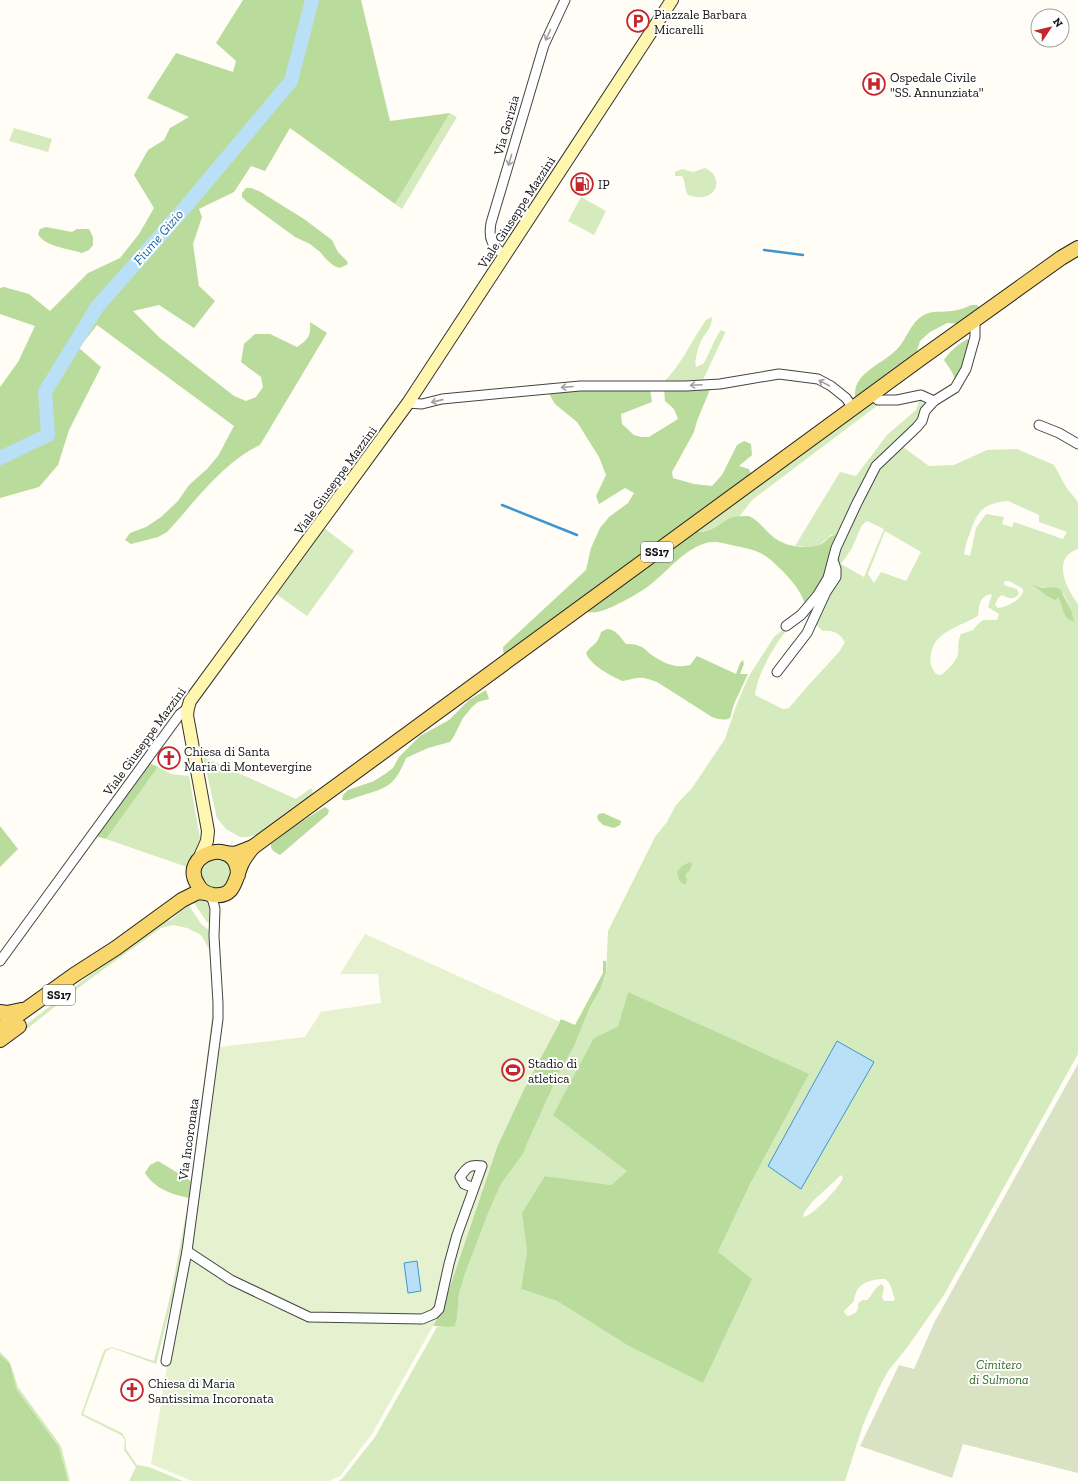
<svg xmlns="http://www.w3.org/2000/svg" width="1078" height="1481" font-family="'Zilla Slab',serif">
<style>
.green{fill:#d5ebbd;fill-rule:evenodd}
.forest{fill:#b9dc9c}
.cemetery{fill:#d9e3c4}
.pitch{fill:#e6f2cf}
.water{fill:#b9e0f7;stroke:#3f96cf}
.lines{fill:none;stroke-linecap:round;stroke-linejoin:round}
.stream{stroke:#3f96cf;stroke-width:2.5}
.river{stroke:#b9e0f7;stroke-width:14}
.minor-casing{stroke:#444;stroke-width:11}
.secondary-casing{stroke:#333;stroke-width:14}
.primary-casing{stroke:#222;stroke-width:16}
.minor{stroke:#fff;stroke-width:9}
.secondary{stroke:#fff6b0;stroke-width:12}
.primary{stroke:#f9d66b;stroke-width:14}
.oneway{stroke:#a0a0a0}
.labels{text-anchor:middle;stroke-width:4;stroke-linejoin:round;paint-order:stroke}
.shield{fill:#fff;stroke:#585858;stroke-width:1}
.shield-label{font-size:12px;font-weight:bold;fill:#111}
.poi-label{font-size:13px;fill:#111;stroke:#fff;text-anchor:start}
.street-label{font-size:13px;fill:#111;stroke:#fff}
.park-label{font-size:13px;font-style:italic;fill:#2f6b1f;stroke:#fff}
.water-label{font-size:14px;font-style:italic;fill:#1768a6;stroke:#fff}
</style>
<rect width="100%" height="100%" fill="#fffdf5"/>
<!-- green -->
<g class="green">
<polygon points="450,113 457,117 402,209 395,204"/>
<polygon points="14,128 52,139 48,152 9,141"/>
<path d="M705 168C721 175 720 194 703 197 699 198 692 196 688 195 684 189 686 182 682 176H675V172L682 169 693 172Z"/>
<polygon points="581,197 606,211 594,235 568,221"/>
<path d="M712 317C712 328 706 332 701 341 698 348 694 360 696 367L701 365 704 363 718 334 721 330 725 332V333L702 382 662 384C683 363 690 343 706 320Z"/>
<polygon points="920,400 923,403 921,420 875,465 840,535 831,535 818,546 807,547 795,546 840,472 856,476 887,435 916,410"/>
<path d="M869 402H882L752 500 739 517C722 518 710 536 693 531Z"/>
<path d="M899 444 929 466 954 465 987 450 1017 449 1054 465 1066 487 1078 502V549C1051 558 1066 588 1078 604V1054L944 1295 906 1349 888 1371 879 1388 863 1425 845 1481H338L342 1479 375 1437 437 1327 455 1326 457 1318 459 1294 465 1274 489 1211 501 1184 523 1154 526 1146 551 1091 557 1076 581 1029 590 1007 600 990 606 974 608 931 655 837 667 822 676 805 692 788 725 739 736 706 749 676 774 637 801 615 833 561 876 466ZM1008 501 1039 515V522L1067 532 1063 539 1014 522 1012 527 1002 524 1004 517 986 514 976 528 970 556 964 554C965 547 967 540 970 533 977 511 984 503 1008 501ZM867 521 884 529 864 577 841 564 852 548 862 525ZM885 531 921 552 906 581 881 572 874 583 868 574ZM1007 581 1011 582 1023 589C1024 599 1007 607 998 608L995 605 998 598 1002 595C1010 599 1013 600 1019 594L1017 589 1004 585V582ZM1035 586 1047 588 1055 587 1064 595 1071 610 1065 615 1060 601 1058 598H1051ZM990 594 992 595 988 607 999 614 997 620H983L978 624 973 630 961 634C956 644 960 650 957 657 954 664 946 671 941 675L936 674C931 667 929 662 931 654 934 631 962 626 978 616 979 607 979 597 990 594ZM805 615 823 631C834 630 839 633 845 642L839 652 805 689 789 708 783 709 755 695C757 674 776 642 790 626 794 622 800 618 805 615ZM628 992 751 1182 718 1252 627 1345 557 1301 521 1289 527 1250 545 1176 611 1185 627 1171 594 1038 618 1026ZM841 1175 843 1178C838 1189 816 1212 805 1217L803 1216C804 1211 809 1207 812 1202ZM880 1279H885C892 1283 892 1293 895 1299L894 1301H884L882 1297 884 1288 882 1284C874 1287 873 1295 867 1300H862L858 1304C859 1312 855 1314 848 1316L845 1314 844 1311 854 1301C856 1285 865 1281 880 1279Z"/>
<polygon points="324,528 354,551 307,616 276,594"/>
<polygon points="203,757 296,799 311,788 314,796 265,833 249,837 240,837 226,829 217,818"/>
<polygon points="158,767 171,774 189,776 200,838 200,844 187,867 106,839"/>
<polygon points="223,857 231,865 232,882 218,891 203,885 199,869 206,859"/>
<path d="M199 899H205C213 906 211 914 210 924L207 922 192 900Z"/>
<polygon points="188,904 201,924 209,930 214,985 214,1018 182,1260 156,1364 115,1349 112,1348 106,1351 83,1414 122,1433 126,1440 126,1449 137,1465 149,1467 183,1481 129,1481 136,1467 124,1450 125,1440 121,1435 81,1415 104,1350 112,1347 154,1361 172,1289 189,1198 212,1017 214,985 209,949 201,935 187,928 173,925 161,928 86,982 23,1032 0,1049 0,1045 158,922 171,920"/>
<polygon points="0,1352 10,1362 18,1387 61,1446 70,1481 68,1481 59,1447 17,1390 10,1364 0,1354"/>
</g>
<!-- forest -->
<g class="forest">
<path d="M243 0H361L390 121 450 113 395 204 290 128 265 171 251 166 234 192 199 209 202 217 193 244 199 286 215 301 194 328 159 305 133 311 160 338 234 396 246 401 256 397 263 387 261 377 241 362 244 344 255 334H270L297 347C309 339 311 336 310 322L327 333 260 445C222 463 195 502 167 532L158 537 131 544 125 540 130 533 146 527 161 517 178 501 189 485 207 469 218 456 234 426 97 325 79 348 101 367 69 430 58 465 39 487 0 498V387L18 362 35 326 0 314V288L4 287 29 294 50 311 88 273 120 258 139 234 154 208 134 175 148 150 164 140 170 128 189 117 147 98 176 53 233 72 236 61 216 43Z"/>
<polygon points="246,188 251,188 259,191 304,219 332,240 338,252 347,261 348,264 340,268 334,266 326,259 320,252 310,244 295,237 246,201 242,197 242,193"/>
<path d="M46 227 72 232 77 229H89L93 237V245L89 250 82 253C70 249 43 246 38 234L40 229Z"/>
<path d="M971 305H977L982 310 962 324 947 323 930 332 920 341 915 357 856 400C849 373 885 364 899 347 908 336 912 320 926 314 936 310 947 313 957 310 962 309 967 307 971 305Z"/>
<path d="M968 339C973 350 961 371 956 382L952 372 944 360C950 351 959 343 968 339Z"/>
<polygon points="711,387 697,421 694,432 672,472 673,478 694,484 712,486 722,475 737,445 744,441 751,444 752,455 739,466 749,469 752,477 504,659 503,647 586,570 591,548 600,528 609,517 628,503 634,493 625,488 599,504 596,496 606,475 599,457 577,422 555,404 548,392 650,388 652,402 621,414 622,424 634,435 641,437 649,437 678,419 674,409 665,401 664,388"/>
<path d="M749 516C759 521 764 529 772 536 784 546 801 549 816 546 827 544 827 533 840 535L826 577 806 607C800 587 786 574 772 561 761 551 750 549 736 546 727 544 715 540 706 543 683 550 668 571 650 585 639 593 628 599 616 605 605 610 596 615 584 611L693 531C709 536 719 522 733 517 738 516 744 516 749 516Z"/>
<path d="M1033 585 1043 588 1055 587 1060 589 1071 610 1074 621C1062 620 1064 606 1058 598L1055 600 1047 596Z"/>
<path d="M607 629C616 629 621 638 626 644 630 644 635 644 639 646 643 647 646 650 649 653 661 662 674 669 690 665L697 656 736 674 740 663 743 660 744 664 740 674H748L734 704 730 718C724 721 718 719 712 717L657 682C638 675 640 678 622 681 610 675 591 666 586 653 593 643 597 646 601 632Z"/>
<path d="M486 690 489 699 478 702 472 707 463 718 454 736 450 742 428 748 406 758C394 788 386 788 357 797 351 799 349 801 342 800L343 795 348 790 374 781 385 774 393 768 399 757 420 736 449 720 469 700Z"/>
<polygon points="149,763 158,767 106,839 96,836"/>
<path d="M325 807 329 810 328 814 280 855C275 852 270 850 271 844L299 823Z"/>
<polygon points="603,813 621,821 620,825 614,828 603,825 598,820 597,816 599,814"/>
<polygon points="0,826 18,849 0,867"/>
<polygon points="690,862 692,864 690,870 685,875 687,880 686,884 683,884 679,880 677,872 682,866"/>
<polygon points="603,961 606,961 606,973 600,990 590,1007 574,1046 557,1076 551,1091 526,1146 523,1154 501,1184 489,1211 465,1274 459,1294 457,1318 455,1326 449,1327 433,1326 442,1310 497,1147 523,1091 561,1019 575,1025 603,973"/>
<polygon points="628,992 809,1074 751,1182 718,1252 752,1279 703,1383 627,1345 557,1301 521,1289 527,1250 522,1213 545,1176 611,1185 627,1171 553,1115 594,1038 618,1026"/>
<path d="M158 1161 191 1181 189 1198C171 1194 155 1189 145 1173L150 1165Z"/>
<polygon points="0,1354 10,1364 17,1390 59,1447 68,1481 0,1481"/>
</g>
<!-- cemetery -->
<polygon class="cemetery" points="1078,1064 1078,1473 963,1444 952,1478 860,1446 899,1365 914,1369 934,1323"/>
<!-- pitch -->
<polygon class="pitch" points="365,934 560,1022 523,1091 497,1147 442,1310 372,1434 340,1476 329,1481 192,1481 151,1464 220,1047 305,1037 321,1012 381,1003 378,974 340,974"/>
<!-- water -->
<g class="water">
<polygon points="837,1041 874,1062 801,1189 768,1166"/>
<polygon points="417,1261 421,1291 408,1293 404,1263"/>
</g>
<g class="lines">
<!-- stream -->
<g class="stream">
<polyline points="764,250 803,255"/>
<polyline points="502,505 577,535"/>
</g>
<!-- river -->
<polyline class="river" points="0,458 48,435 45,392 97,307 182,211 291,81 312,0"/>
<!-- minor casing -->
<g class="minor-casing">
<g id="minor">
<path d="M505 256C492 245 488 240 491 223L544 45 565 0"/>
<polyline points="871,394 878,400 897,400 921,395 934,401"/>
<polyline points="408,403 422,404 442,399 580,386 686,386 720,384 779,374 818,379 831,386 846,398 853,408"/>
<polyline points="1039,425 1059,433 1078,444"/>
<polyline points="786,626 801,615 817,596 828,578 836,548 857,503 876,466 917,427 922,421 925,411 934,401 955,388 966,369 975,337 975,319"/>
<polyline points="777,672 807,633 826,592 836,577 836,569 834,563"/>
<polyline points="0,961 180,714 188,708"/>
<path d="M187 1251 231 1280 309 1317 422 1319 434 1314 439 1309 449 1264 457 1235 482 1166C470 1164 467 1167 460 1177L464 1184 474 1188"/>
<polyline points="166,1361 187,1251 218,1019 218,1003 214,936 215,909 213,901 209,894"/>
</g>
</g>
<!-- secondary casing -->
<g class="secondary-casing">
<polyline id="secondary" points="199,859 207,841 208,831 187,715 188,708 190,701 408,403 672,0"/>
</g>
<!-- primary casing -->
<g class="primary-casing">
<g id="primary">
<polyline points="224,853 235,854 253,847 920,359 1061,258 1078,248"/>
<path d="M238 875C238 834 177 854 198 885 201 891 207 894 213 895 235 898 235 879 241 865 244 858 248 853 253 847"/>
<polyline points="0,1012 7,1013 21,1010"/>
<polyline points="0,1028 74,975 116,948 182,900 198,892 206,893"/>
<polyline points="0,1040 19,1026"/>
</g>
</g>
<!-- minor -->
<use href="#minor" class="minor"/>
<!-- secondary -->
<use href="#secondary" class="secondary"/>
<!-- primary -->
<use href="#primary" class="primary"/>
</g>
<!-- one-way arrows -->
<defs><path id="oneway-shaft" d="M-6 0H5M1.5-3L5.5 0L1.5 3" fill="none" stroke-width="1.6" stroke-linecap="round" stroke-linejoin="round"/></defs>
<g class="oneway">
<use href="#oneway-shaft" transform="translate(548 35) rotate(115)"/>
<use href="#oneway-shaft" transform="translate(510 160) rotate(106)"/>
<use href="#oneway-shaft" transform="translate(824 383) rotate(-152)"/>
<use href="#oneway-shaft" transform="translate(696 385) rotate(177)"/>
<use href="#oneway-shaft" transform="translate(567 387) rotate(175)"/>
<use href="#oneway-shaft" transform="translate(437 401) rotate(167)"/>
</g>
<!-- icons -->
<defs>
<g id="parking-ring" transform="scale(1.15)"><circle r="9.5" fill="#fff" stroke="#c4262e" stroke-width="1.5"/><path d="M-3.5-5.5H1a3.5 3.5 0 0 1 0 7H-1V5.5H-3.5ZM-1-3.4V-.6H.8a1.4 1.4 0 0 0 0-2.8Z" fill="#c4262e"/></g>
<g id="hospital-ring" transform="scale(1.15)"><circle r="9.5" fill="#fff" stroke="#c4262e" stroke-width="1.5"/><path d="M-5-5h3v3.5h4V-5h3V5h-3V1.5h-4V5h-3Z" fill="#c4262e"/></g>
<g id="fuel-ring" transform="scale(1.15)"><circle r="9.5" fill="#fff" stroke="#c4262e" stroke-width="1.5"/><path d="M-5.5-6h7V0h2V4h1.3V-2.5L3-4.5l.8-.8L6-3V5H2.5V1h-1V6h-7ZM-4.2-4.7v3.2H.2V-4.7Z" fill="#c4262e"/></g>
<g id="church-ring" transform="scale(1.15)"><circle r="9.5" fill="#fff" stroke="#c4262e" stroke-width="1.5"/><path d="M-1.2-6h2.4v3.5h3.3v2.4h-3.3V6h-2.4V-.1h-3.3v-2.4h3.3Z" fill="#c4262e"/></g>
<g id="stadium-ring" transform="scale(1.15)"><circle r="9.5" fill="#fff" stroke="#c4262e" stroke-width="1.5"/><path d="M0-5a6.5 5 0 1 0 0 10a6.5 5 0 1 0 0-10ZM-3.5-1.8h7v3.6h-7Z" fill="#c4262e"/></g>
</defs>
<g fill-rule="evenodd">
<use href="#parking-ring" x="638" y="21"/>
<use href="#hospital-ring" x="874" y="84"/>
<use href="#fuel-ring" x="582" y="184"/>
<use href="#church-ring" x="169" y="758"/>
<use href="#stadium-ring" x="513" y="1070"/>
<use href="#church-ring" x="132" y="1390"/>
</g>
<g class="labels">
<!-- shield labels -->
<g class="shield">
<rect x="641" y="542" width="32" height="20" rx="3"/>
<rect x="43" y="985" width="32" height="20" rx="3"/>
</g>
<g class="shield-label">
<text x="657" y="556">SS17</text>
<text x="59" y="999">SS17</text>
</g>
<!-- poi labels -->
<g class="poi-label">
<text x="654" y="19">Piazzale Barbara<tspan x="654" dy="15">Micarelli</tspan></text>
<text x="890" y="82">Ospedale Civile<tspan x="890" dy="15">"SS. Annunziata"</tspan></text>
<text x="598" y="189">IP</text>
<text x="184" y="756">Chiesa di Santa<tspan x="184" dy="15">Maria di Montevergine</tspan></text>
<text x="528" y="1068">Stadio di<tspan x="528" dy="15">atletica</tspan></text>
<text x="148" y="1388">Chiesa di Maria<tspan x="148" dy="15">Santissima Incoronata</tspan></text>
</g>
<!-- street labels -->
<g class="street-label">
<text transform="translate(506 125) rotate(-74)" y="5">Via Gorizia</text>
<text transform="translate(516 212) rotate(-57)" y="5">Viale Giuseppe Mazzini</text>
<text transform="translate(335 480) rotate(-54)" y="5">Viale Giuseppe Mazzini</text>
<text transform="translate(144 741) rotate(-54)" y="5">Viale Giuseppe Mazzini</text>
<text transform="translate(188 1139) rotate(-82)" y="5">Via Incoronata</text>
</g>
<!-- park labels -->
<g class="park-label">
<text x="999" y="1369">Cimitero<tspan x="999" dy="15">di Sulmona</tspan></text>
</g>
<!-- water labels -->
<g class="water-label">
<text transform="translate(158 237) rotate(-49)" y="5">Fiume Gizio</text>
</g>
</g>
<!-- north arrow -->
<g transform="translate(1050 28) rotate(55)"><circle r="19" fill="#ffffff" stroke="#a0a0a0"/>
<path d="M0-3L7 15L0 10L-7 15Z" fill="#c4262e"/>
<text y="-6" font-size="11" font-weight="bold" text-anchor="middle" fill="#111111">N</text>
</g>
</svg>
